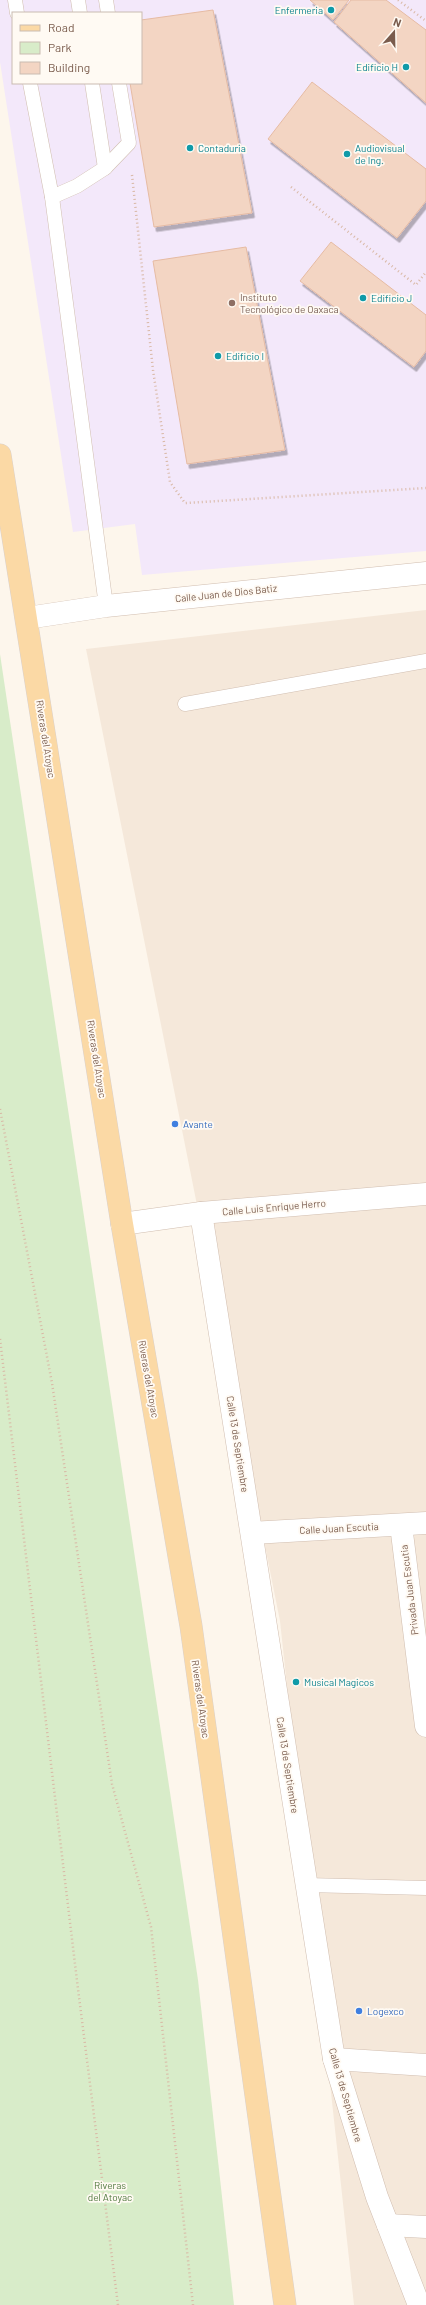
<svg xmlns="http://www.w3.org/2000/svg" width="426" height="2305" font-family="Barlow,sans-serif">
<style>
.residential{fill:#f5e8da}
.education{fill:#f3e8fa;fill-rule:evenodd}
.green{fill:#d8ecc9}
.building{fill:#f3d5c3;stroke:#e6bba3;filter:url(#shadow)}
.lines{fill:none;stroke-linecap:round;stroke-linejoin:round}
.service-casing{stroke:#d1beb0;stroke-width:15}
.minor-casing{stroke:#d1beb0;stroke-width:23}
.primary-casing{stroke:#dad1cd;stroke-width:23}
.path{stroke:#d9b8a5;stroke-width:2.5;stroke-dasharray:1 3;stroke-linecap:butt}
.service{stroke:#fff;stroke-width:14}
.minor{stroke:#fff;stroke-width:22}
.primary{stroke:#fbd9a5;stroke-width:22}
.culture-dot{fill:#0f9aa8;stroke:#fffaf3;stroke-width:1.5}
.education-dot{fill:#8d6e63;stroke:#fffaf3;stroke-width:1.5}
.shop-dot{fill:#3f7fe0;stroke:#fffaf3;stroke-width:1.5}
.labels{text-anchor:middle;stroke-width:3.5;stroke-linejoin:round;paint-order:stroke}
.culture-label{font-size:10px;fill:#0d838f;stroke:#fffaf3;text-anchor:start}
.education-label{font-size:10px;fill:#785e54;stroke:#fffaf3;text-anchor:start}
.street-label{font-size:10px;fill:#7a5c4d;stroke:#fffaf3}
.shop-label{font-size:10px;fill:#366cbe;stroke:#fffaf3;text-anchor:start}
.park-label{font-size:10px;fill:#537a41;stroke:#fffaf3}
</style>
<defs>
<filter id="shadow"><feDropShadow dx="2.5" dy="4.5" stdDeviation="0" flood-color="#0004"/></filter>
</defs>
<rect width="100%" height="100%" fill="#fdf6ec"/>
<!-- residential -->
<polygon class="residential" points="426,610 426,2305 354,2305 280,1621 86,649"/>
<!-- education -->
<path class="education" d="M0 0H426V551L142 575 135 524 73 532 0 62ZM13 13H141V83H13Z"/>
<!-- green -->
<polygon class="green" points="0,654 198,1980 234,2305 0,2305"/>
<!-- building -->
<g class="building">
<polygon points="310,0 349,0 333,20"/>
<polygon points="351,0 386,0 426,30 426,103 334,22"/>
<polygon points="213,10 252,213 154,227 130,83 141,83 141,20"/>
<polygon points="312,82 426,169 426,201 397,238 268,139"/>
<polygon points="331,242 426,315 426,351 414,367 300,281"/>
<polygon points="246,247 285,450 187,464 153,261"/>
</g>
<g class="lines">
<!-- service casing -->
<g class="service-casing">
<g id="service">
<polyline points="15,0 17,13"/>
<polyline points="78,0 80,13"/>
<polyline points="106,0 108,13"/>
<polyline points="30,83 52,197 106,606"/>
<polyline points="105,168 129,143 119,83"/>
<polyline points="52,197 77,186 105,168 92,83"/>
<polyline points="185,704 426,661"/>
<polyline points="306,1885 426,1888"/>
</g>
</g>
<!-- minor casing -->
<g class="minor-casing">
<g id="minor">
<polyline points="27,618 106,606 426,573"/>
<polyline points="201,1213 334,2059 377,2197 419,2305"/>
<polyline points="122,1224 201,1213 426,1194"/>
<polyline points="401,1525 426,1726"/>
<polyline points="252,1533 426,1523"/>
<polyline points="334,2059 426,2065"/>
<polyline points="388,2225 426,2227"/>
</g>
</g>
<!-- primary casing -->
<g class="primary-casing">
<polyline id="primary" points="0,455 122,1224 191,1626 285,2305"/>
</g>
<!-- path -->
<g class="path">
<polyline points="398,0 426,21"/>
<polyline points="132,175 153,370 170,482 185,503 426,488"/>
<polyline points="291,187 416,285 426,272"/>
<polyline points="0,1109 52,1383 112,1784 151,1927 193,2305"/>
<polyline points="0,1339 78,1989 118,2305"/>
</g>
<!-- service -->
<use href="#service" class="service"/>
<!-- minor -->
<use href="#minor" class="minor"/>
<!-- primary -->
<use href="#primary" class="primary"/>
</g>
<!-- markers -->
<g class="culture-dot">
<circle cx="331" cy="10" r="4"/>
<circle cx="406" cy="67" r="4"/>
<circle cx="190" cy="148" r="4"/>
<circle cx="347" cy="154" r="4"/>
<circle cx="363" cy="298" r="4"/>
<circle cx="218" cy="356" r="4"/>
<circle cx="296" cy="1682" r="4"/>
</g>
<circle class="education-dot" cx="232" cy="303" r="4"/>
<g class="shop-dot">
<circle cx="175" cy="1124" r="4"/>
<circle cx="359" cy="2011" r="4"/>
</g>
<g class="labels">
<!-- culture labels -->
<g class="culture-label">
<text x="323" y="14" text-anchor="end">Enfermeria</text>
<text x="398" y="71" text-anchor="end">Edificio H</text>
<text x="198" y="152">Contaduria</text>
<text x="355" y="152">Audiovisual<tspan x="355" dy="12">de Ing.</tspan></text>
<text x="371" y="302">Edificio J</text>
<text x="226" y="360">Edificio I</text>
<text x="304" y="1686">Musical Magicos</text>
</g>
<!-- education labels -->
<g class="education-label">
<text x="240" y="301">Instituto<tspan x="240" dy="12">Tecnológico de Oaxaca</tspan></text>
</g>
<!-- street labels -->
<g class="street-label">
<text transform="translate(226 593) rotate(-6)" y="4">Calle Juan de Dios Batiz</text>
<text transform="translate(46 739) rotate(81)" y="4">Riveras del Atoyac</text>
<text transform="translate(97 1059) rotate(81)" y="4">Riveras del Atoyac</text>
<text transform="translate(274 1207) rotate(-5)" y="4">Calle Luis Enrique Herro</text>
<text transform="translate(149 1379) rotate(80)" y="4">Riveras del Atoyac</text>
<text transform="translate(238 1444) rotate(81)" y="4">Calle 13 de Septiembre</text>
<text transform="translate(339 1528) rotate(-3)" y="4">Calle Juan Escutia</text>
<text transform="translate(409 1590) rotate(-97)" y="4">Privada Juan Escutia</text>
<text transform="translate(201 1699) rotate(82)" y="4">Riveras del Atoyac</text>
<text transform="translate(288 1765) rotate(81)" y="4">Calle 13 de Septiembre</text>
<text transform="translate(346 2095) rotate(74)" y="4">Calle 13 de Septiembre</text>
</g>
<!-- shop labels -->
<g class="shop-label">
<text x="183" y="1128">Avante</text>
<text x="367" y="2015">Logexco</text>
</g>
<!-- park labels -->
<g class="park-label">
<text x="110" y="2189">Riveras<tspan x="110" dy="12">del Atoyac</tspan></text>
</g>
</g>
<!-- legend -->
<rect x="12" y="12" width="130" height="72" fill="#fffaf3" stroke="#cabbb1"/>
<rect x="20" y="25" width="20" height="6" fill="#fbd9a5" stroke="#cabbb1"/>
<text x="48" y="32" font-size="12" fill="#7a5c4d">Road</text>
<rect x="20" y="42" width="20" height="12" fill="#d8ecc9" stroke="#cabbb1"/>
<text x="48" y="52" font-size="12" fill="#7a5c4d">Park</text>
<rect x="20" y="62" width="20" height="12" fill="#f3d5c3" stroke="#cabbb1"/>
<text x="48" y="72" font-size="12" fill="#7a5c4d">Building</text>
<!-- north arrow -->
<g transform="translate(394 32) rotate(20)" stroke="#fffaf3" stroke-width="3" paint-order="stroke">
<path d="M0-3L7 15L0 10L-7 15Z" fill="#7a5c4d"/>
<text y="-6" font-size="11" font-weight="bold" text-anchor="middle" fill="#7a5c4d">N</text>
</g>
</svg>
